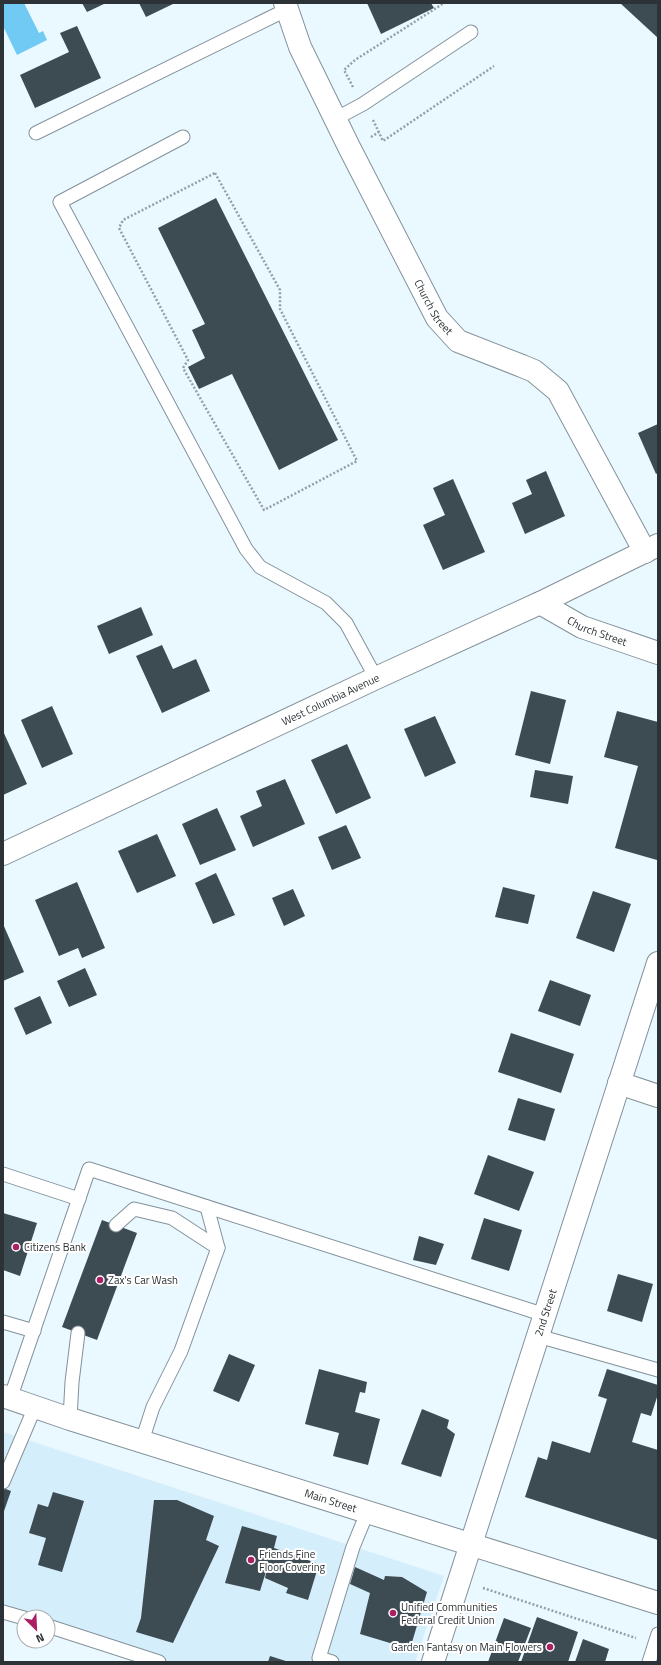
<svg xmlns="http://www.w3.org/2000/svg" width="661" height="1665" font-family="'Titillium Web',sans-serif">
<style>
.built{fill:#d5eefb}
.water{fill:#71caf4}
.building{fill:#3d4b52}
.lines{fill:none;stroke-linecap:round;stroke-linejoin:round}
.lane-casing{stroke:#83929a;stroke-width:15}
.street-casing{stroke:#83929a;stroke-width:24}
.secondary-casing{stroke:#83929a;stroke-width:24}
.path{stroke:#959fa5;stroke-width:2.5;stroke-dasharray:2 2;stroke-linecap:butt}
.lane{stroke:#fff;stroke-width:13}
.street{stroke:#fff;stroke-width:22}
.secondary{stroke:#fff;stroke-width:22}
.poi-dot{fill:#aa2063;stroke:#fff;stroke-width:1.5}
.labels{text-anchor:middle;stroke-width:4;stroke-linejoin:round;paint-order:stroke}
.street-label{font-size:11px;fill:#2c3235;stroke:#fff}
.poi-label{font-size:11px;fill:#2c3235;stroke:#fff;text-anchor:start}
</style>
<rect width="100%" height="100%" fill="#eaf8ff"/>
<!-- built -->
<polygon class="built" points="3,1432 444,1576 415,1662 163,1662 48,1628 48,1617 3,1615"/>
<!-- water -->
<polygon class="water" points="3,3 24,3 39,33 43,31 47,40 17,55 3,26"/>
<!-- building -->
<g class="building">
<polygon points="82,3 106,3 87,12"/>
<polygon points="139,3 175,3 146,17"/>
<polygon points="367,3 431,3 434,8 381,34"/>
<polygon points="620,3 658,3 658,38"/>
<polygon points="77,26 101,78 35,108 20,75 69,52 60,33"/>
<polygon points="216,198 338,440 279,470 232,374 199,389 188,367 205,358 192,330 205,324 158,228"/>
<polygon points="658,424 658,473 656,474 638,433"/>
<polygon points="546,471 565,516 525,534 512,503 532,494 526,480"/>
<polygon points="453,479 485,552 443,570 423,525 445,515 433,488"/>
<polygon points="141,607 153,635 109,654 97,626"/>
<polygon points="162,645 173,669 196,659 210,691 162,713 136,656"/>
<polygon points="531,691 566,700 550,764 515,755"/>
<polygon points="52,706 73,754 42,768 21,720"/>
<polygon points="617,711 658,722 657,860 615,848 638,766 604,757"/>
<polygon points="435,716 456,763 425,777 404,729"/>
<polygon points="3,731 27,784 3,795"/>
<polygon points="347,744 371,798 336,814 311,760"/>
<polygon points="535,770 573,776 568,804 530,797"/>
<polygon points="285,779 305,824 253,847 240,816 262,806 256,791"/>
<polygon points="217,808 236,850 200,865 182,824"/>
<polygon points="346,825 361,858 332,870 318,837"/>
<polygon points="157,834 176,876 137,893 118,851"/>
<polygon points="216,873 235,915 213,924 195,883"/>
<polygon points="77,882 105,948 82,958 78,948 59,956 35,900"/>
<polygon points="503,887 535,895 528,924 495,917"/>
<polygon points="293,889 305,916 284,926 272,898"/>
<polygon points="593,891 631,904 614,952 576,938"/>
<polygon points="3,924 24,972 3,981"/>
<polygon points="85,968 97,995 69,1007 57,981"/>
<polygon points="550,980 591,995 580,1026 538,1011"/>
<polygon points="40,996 52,1023 26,1035 14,1008"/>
<polygon points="511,1033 574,1054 561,1093 498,1072"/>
<polygon points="518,1098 555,1109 545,1141 508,1130"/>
<polygon points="488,1155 534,1172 519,1211 474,1194"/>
<polygon points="3,1213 37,1223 20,1276 3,1270"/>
<polygon points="484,1218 522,1230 509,1271 471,1259"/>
<polygon points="102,1220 137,1233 97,1340 62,1327"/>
<polygon points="419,1236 444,1244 436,1265 413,1260"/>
<polygon points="618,1274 653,1284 642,1322 607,1311"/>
<polygon points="229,1354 255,1365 239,1402 213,1391"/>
<polygon points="319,1369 367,1382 365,1393 360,1392 355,1412 380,1419 368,1465 333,1456 339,1433 305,1424"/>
<polygon points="607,1369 658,1385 658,1394 651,1416 641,1413 632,1442 658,1450 658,1540 525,1497 538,1457 547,1460 552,1441 590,1453 607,1399 598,1396"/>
<polygon points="422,1409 449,1420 447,1428 455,1434 441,1477 401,1464"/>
<polygon points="3,1488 11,1491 3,1514"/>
<polygon points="53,1492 84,1501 62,1572 38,1565 46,1538 29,1533 38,1504 48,1507"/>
<polygon points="154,1500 177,1500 214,1516 206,1540 219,1546 173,1643 136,1632 141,1618"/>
<polygon points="242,1526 277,1536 274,1548 319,1564 308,1600 286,1593 288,1588 265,1578 268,1565 260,1591 225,1583"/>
<polygon points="355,1567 384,1580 385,1576 402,1577 427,1592 410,1649 360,1634 370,1593 350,1584"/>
<polygon points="537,1617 578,1632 568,1662 521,1662"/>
<polygon points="504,1618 531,1628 518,1662 488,1662"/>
<polygon points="583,1639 609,1649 605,1662 575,1662"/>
<polygon points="270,1656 289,1662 268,1662"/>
</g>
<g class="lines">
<!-- lane casing -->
<g class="lane-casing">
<g id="lane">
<polyline points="335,119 363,104 471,32"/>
<polyline points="36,133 288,9"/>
<polyline points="183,137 60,202 246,549 260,567 326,603 346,623 376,678"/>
<polyline points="3,1174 79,1199"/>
<polyline points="207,1207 218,1248"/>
<polyline points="116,1225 134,1209 172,1218 218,1248 181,1351 153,1407 142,1441"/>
<polyline points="3,1322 34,1331"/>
<polyline points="538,1336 658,1370"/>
<polyline points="10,1399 89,1169 545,1315"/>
<polyline points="70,1419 72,1382 78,1333"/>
<polyline points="3,1482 35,1407"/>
<polyline points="3,1612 24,1618"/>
<polyline points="48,1626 159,1662"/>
<polyline points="332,1662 319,1658 353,1547 367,1513"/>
<polyline points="649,1662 658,1634"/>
</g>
</g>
<!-- street casing -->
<g class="street-casing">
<g id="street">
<path id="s1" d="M285 3 300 47 349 147 437 318 458 341 522 366 534 371 558 391 645 552"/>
<path id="s2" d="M540 603 582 627 658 653"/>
<polyline points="619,1083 658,1096"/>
<path id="s3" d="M433 1662 658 963"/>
</g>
</g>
<!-- secondary casing -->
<g class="secondary-casing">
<g id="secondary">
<path id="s4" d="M3 854 376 678 540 603 658 545"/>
<path id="s5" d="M3 1396 70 1419 658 1603"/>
</g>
</g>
<!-- path -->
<g class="path">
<polyline points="353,87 344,70 355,60 444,3"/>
<polyline points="373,120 383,141 494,66"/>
<polyline points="371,137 379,132"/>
<polygon points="215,173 280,290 280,309 357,461 264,510 183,368 188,360 119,228 123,220"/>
<polyline points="483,1588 636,1638"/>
</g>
<!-- lane -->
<use href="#lane" class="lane"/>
<!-- street -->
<use href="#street" class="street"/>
<!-- secondary -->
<use href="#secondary" class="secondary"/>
</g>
<!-- markers -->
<g class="poi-dot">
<circle cx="16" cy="1247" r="4"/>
<circle cx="100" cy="1280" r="4"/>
<circle cx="251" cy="1560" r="4"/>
<circle cx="393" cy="1613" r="4"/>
<circle cx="550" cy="1647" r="4"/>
</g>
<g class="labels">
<!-- street labels -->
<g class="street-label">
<text dy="4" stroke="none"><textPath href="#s1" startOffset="339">Church Street</textPath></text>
<text dy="4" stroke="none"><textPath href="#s2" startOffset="64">Church Street</textPath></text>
<text dy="4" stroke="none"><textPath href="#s4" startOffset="362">West Columbia Avenue</textPath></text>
<text dy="4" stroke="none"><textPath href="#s3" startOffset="367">2nd Street</textPath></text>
<text dy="4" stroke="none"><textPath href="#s5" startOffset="344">Main Street</textPath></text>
</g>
<!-- poi labels -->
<g class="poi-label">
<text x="24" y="1251">Citizens Bank</text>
<text x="108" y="1284">Zax's Car Wash</text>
<text x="259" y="1558">Friends Fine<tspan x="259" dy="13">Floor Covering</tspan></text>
<text x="401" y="1611">Unified Communities<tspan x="401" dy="13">Federal Credit Union</tspan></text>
<text x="542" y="1651" text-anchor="end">Garden Fantasy on Main Flowers</text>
</g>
</g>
<!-- border -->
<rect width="661" height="1665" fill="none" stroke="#2c3235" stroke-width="8"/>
<!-- north arrow -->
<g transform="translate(36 1629) rotate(156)"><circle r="19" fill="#ffffff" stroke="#abadae"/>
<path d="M0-3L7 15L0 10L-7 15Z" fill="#aa2063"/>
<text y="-6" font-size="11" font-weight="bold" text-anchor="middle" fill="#2c3235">N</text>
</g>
</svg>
